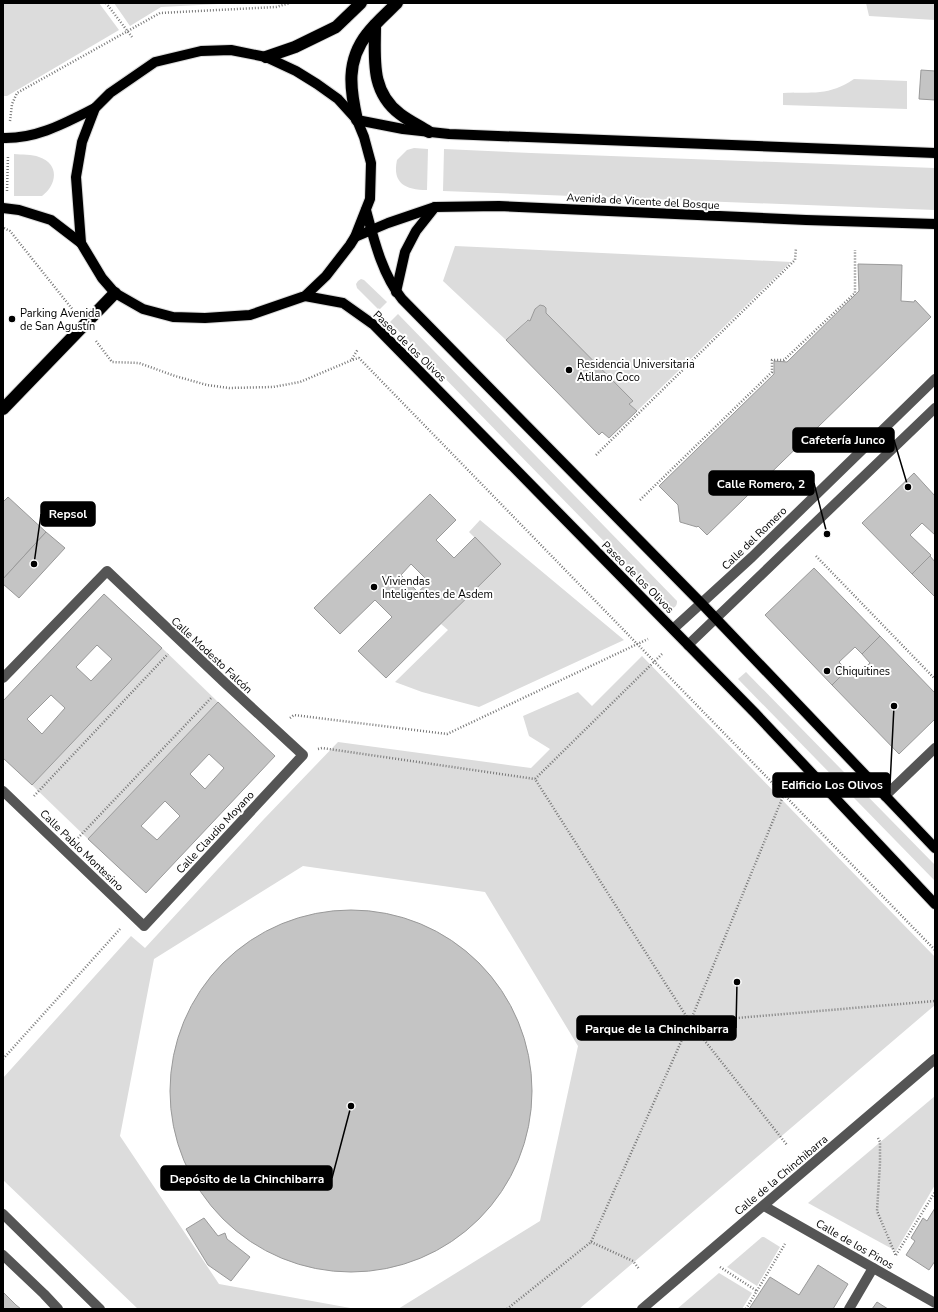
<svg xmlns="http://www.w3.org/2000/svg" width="938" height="1312" font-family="'Nunito Sans',sans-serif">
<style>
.green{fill:#dcdcdc}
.building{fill:#c4c4c4;stroke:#999;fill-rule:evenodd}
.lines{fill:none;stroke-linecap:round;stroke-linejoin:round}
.major-casing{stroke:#dbdbdb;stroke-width:12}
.highway-casing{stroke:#dbdbdb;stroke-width:14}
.path{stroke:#777;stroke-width:2.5;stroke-dasharray:1 2;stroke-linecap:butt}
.minor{stroke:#555;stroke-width:10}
.major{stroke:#000;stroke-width:10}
.highway{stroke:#000;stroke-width:12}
.poi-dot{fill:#000;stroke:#fff;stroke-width:1.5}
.labels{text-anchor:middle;stroke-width:4;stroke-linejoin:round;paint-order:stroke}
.street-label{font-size:11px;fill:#000;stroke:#fff}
.poi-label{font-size:11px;fill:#000;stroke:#fff;text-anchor:start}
.leader{fill:none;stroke:#000;stroke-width:1.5}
.callout-dot{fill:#000;stroke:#fff;stroke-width:1.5}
.callout{fill:#000;stroke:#000;stroke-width:1.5}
.callout-label{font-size:12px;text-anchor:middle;font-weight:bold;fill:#fff}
</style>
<rect width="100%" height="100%" fill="#fff"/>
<!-- green -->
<g class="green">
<polygon points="3,3 99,3 119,30 7,96 3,96"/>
<polygon points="114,3 239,3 161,7 130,26"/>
<polygon points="866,3 935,3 935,20 869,16"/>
<path d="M854 79 907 81V109L783 105V93C812 92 829 96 854 79Z"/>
<path d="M414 148 428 149 427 190C405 190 392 183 397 160L407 150Z"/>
<polygon points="444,149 531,153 935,168 935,210 443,191"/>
<path d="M14 154C22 155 32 154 39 157 60 164 57 185 42 196H14Z"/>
<polygon points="455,246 791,262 637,411 629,404 632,401 546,313 546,308 540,305 535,309 530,321 527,320 506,340 443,281"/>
<polygon points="361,279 364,280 387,302 379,310 357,288 356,284 358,281"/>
<path d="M398 314 677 601C677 605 676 607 671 609L669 608 390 322Z"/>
<polygon points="480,520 624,640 479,707 422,692 395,682 448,630 441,624 501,564 469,532"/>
<polygon points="162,648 218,702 88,839 32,785"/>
<polygon points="642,656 935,957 935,1005 579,1309 398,1309 540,1221 578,1046 485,892 303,866 154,959 120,1136 219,1284 356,1309 138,1309 3,1180 3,1078 131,936 145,948 264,819 338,742 531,768 550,749 529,736 523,716 578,692 592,706"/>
<polygon points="746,672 935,865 935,881 738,679"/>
<polygon points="935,1096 935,1185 896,1251 808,1203"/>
<polygon points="762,1237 764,1237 780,1247 757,1286 727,1267"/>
<polygon points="719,1273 752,1293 742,1309 677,1309"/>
</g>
<!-- building -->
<g class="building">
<polygon points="921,70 935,71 935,100 919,99"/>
<polygon points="858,264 902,265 901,301 914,302 915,300 931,317 707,535 698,526 697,527 680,522 678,505 659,486 774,374 774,361 787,362 859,291"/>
<polygon points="540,305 544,306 546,308 546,313 633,401 629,404 637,411 609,438 602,432 599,435 506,340 528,320 530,321 535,309"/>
<polygon points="914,473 935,496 935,535 922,523 910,535 931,555 912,574 862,523"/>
<path d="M430 494 456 520 436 540 454 558 475 537 501 564 386 678 358 651 392 617 375 600 340 634 314 608ZM411 564 429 582 418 592 401 575Z"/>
<polygon points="8,497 46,532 3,579 3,502"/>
<polygon points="46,532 65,548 19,598 3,584 3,579"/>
<polygon points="930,556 935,562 935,597 912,574"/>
<polygon points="814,568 880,636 862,654 855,647 839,662 847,670 832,685 765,615"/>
<path d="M104 594 162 648 32 785 3 758V701ZM97 645 112 659 91 681 76 667ZM51 695 65 708 42 734 27 719Z"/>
<polygon points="880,636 935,693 935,719 899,754 832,685 847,670 855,677 870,663 862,654"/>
<path d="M218 702 275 756 146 893 88 839ZM209 754 224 768 205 789 190 774ZM165 801 180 816 157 840 141 826Z"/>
<circle cx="351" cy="1091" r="181"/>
<polygon points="935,1208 935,1261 929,1270 906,1255 915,1241 911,1238 923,1218 927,1221"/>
<polygon points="204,1218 218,1236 225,1233 227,1239 250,1257 231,1281 208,1265 186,1229"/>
<polygon points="818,1265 848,1284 833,1309 749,1309 770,1277 799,1295"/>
<polygon points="3,1292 16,1305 21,1309 3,1309"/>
<polygon points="877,1302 888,1309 872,1309"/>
</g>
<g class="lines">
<!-- major casing -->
<g class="major-casing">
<g id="major">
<polygon points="231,50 266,57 296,71 317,84 338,99 357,120 364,137 371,163 370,199 355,237 350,245 326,276 305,296 250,315 205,318 173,317 143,309 115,293 102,278 81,243 76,177 82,142 95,108 110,93 155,62 201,51"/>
<polyline points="357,120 403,129 449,134 935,153"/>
<path d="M3 138C37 139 65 123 95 108"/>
<polyline points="3,208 19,210 51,220 81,243"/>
<path d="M366 210C374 240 382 274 402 299L702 604 935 848"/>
<polyline points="355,237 388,223 435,207 499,206 806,220 935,224"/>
<polyline points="396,292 405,252 416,231 435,207"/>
<polyline points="305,296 343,303 374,325 755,713 935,904"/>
</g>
</g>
<!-- highway casing -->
<g class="highway-casing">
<g id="highway">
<path d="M375 25C375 59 370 91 400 114 409 121 420 126 429 132"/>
<polyline points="266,57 295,47 336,27 361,3"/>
<path d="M357 120C350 89 346 61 367 34 375 23 387 13 397 3"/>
<polyline points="3,409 115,293"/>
</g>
</g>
<!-- path -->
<g class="path">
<polyline points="106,3 132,37"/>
<polyline points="10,121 12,104 17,93 160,13 276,7 290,3"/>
<polyline points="7,191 8,156"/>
<polyline points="4,228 10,231 73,310"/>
<polyline points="96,341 112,362 139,363 175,376 207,385 229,388 273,387 300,382 352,360 359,358 935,950"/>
<polyline points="352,359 358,349"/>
<polyline points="596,455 795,260 796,248"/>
<polyline points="640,500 772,372 772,360 784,360 855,293 855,250"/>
<polyline points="816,556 935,679"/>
<polyline points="662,654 535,779 690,1022 787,1145"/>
<polyline points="290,718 294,715 447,734 648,639"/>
<polyline points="318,749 322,748 535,779"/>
<polyline points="34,796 168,654"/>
<polyline points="78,838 212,697"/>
<polyline points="691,1022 935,1001"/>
<polyline points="3,1059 120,929"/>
<polyline points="878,1138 880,1142 880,1163 877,1211 896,1256"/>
<polyline points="591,1242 633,1261 639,1269"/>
<polyline points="896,1255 935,1192"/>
<polyline points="720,1267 757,1291"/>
<polyline points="507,1309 591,1242 690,1022 784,794 790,788"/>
<polyline points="746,1309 785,1244"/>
</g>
<!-- minor -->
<g class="minor">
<polyline points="673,629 752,557 935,379"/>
<polyline points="688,645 935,408"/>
<polyline points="3,678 107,571 225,683 303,755 144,926 3,791"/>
<polyline points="885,796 935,748"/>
<polyline points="764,1206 935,1303"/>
<polyline points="3,1214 100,1309"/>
<polyline points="3,1255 44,1294 58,1309"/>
<polyline points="642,1309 935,1059"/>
<polyline points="849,1309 873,1268"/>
</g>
<!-- major -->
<use href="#major" class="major"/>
<!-- highway -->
<use href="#highway" class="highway"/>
</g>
<!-- markers -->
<g class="poi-dot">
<circle cx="12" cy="319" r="4"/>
<circle cx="569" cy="370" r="4"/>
<circle cx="374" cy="587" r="4"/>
<circle cx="827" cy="671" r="4"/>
</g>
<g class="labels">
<!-- street labels -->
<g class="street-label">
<text transform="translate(643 201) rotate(3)" y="4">Avenida de Vicente del Bosque</text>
<text transform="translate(410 346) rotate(44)" y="4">Paseo de los Olivos</text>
<text transform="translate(754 538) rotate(-44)" y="4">Calle del Romero</text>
<text transform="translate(638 577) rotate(45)" y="4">Paseo de los Olivos</text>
<text transform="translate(212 655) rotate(43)" y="4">Calle Modesto Falcón</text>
<text transform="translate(215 832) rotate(-47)" y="4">Calle Claudio Moyano</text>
<text transform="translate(82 850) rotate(44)" y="4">Calle Pablo Montesino</text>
<text transform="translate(781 1175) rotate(-40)" y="4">Calle de la Chinchibarra</text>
<text transform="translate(855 1244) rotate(30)" y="4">Calle de los Pinos</text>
</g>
<!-- poi labels -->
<g class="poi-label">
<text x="20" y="317">Parking Avenida<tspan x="20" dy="13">de San Agustín</tspan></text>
<text x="577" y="368">Residencia Universitaria<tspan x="577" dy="13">Atilano Coco</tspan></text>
<text x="382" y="585">Viviendas<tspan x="382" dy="13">Inteligentes de Asdem</tspan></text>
<text x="835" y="675">Chiquitines</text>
</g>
</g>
<!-- callouts -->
<path class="leader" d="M908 487L894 440M827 534L814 483M34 564L41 514M894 706L890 785M737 982L736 1028M351 1106L332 1178"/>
<g class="callout-dot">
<circle cx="908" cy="487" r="4"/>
<circle cx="827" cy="534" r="4"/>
<circle cx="34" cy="564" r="4"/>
<circle cx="894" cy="706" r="4"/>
<circle cx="737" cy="982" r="4"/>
<circle cx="351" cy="1106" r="4"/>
</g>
<g class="callout">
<rect x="793" y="428" width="101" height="24" rx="4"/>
<rect x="709" y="471" width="105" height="24" rx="4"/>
<rect x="41" y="502" width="54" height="24" rx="4"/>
<rect x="773" y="773" width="117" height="24" rx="4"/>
<rect x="577" y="1016" width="159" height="24" rx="4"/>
<rect x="161" y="1166" width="171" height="24" rx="4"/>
</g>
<g class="callout-label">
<text x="843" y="444">Cafetería Junco</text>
<text x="761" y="488">Calle Romero, 2</text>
<text x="68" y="518">Repsol</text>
<text x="832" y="789">Edificio Los Olivos</text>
<text x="657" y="1033">Parque de la Chinchibarra</text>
<text x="247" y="1183">Depósito de la Chinchibarra</text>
</g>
<!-- border -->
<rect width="938" height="1312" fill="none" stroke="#000000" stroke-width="8"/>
</svg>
